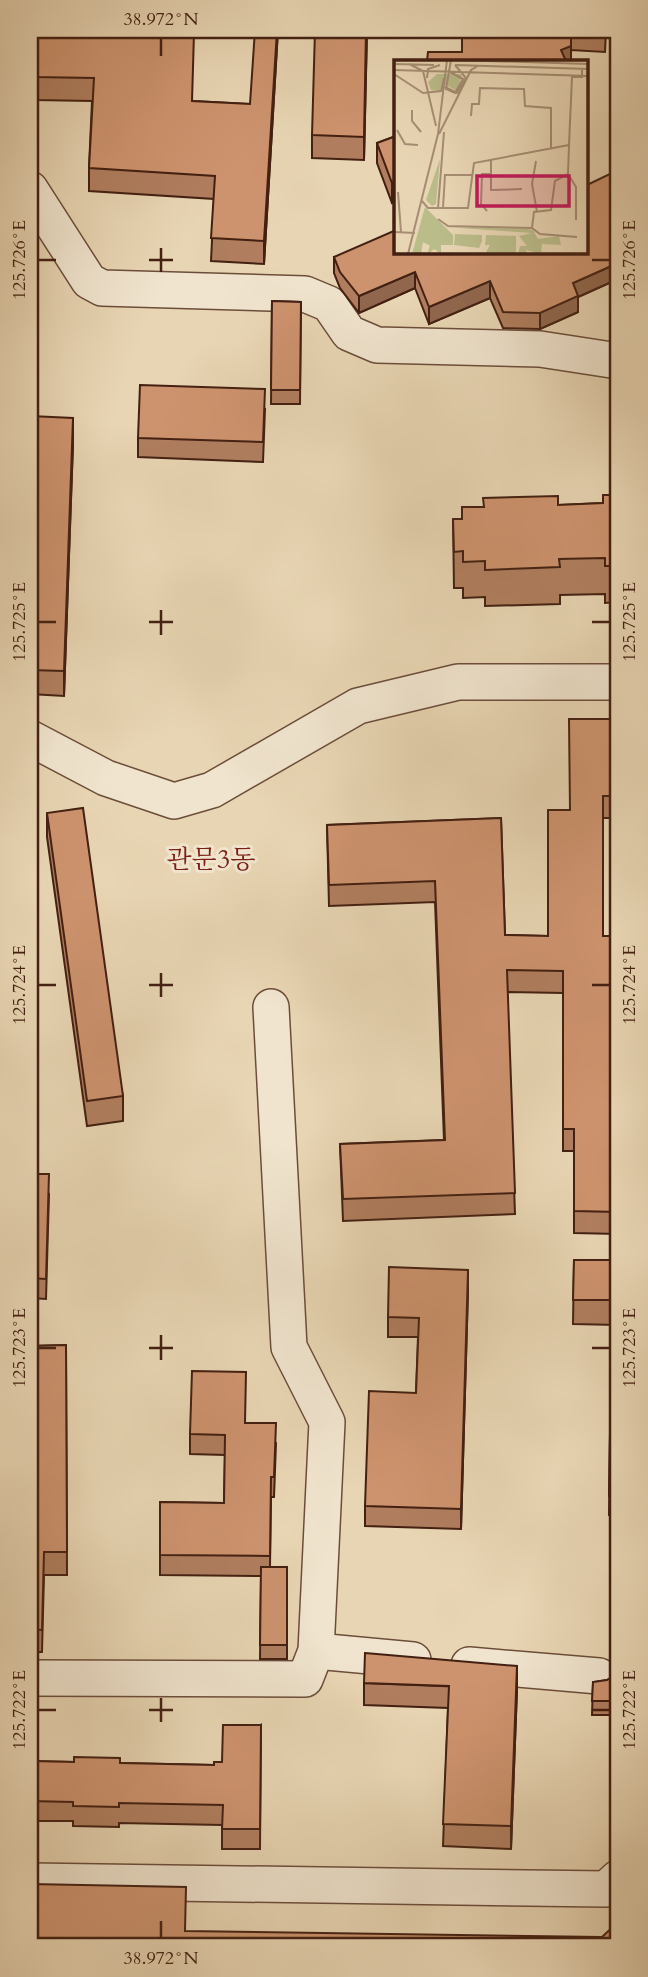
<svg xmlns="http://www.w3.org/2000/svg" width="648" height="1977" font-family="Cardo,'Noto Serif KR',serif">
<style>
.lines{fill:none;stroke-linecap:round;stroke-linejoin:round}
.minor-casing{stroke:#6c4d3a;stroke-width:38}
.minor{stroke:#f0e4ce;stroke-width:35}
.wall{fill:#b07e5f;stroke:#432012;stroke-width:2}
.shaded-wall{fill:#90674d;stroke:#432012;stroke-width:2}
.building{fill:#cd936e;stroke:#432012;stroke-width:2}
.ticks{fill:none;stroke:#432012;stroke-width:2.5}
.labels{text-anchor:middle;stroke-width:6;stroke-linejoin:round;paint-order:stroke}
.quarter-label{font-size:26px;fill:#7a1f14;stroke:#f0e4ce}
.inset-road{fill:none;stroke:#a68d73;stroke-width:2}
.view{fill:#c2185b;fill-opacity:0.15;stroke:#c2185b;stroke-width:3.5}
.inset-edge{fill:none;stroke:#432012;stroke-width:3.5}
.neatline{fill:none;stroke:#432012;stroke-width:2.5}
.ticks-label{font-size:18px;text-anchor:middle;fill:#432012}
</style>
<rect width="100%" height="100%" fill="#e8d5b3"/>
<filter id="stains"><feTurbulence type="fractalNoise" baseFrequency=".00286" numOctaves="4"/><feColorMatrix values="0 0 0 0 .2 0 0 0 0 .09 0 0 0 0 .02 0 0 0 .5 -.17"/></filter>
<radialGradient id="worn" r=".72"><stop offset=".6" stop-color="#630" stop-opacity="0"/><stop offset="1" stop-color="#630" stop-opacity=".3"/></radialGradient>
<g class="lines">
<!-- minor casing -->
<g class="minor-casing">
<g id="minor">
<polyline points="30,189 89,281 102,288 305,294 329,304 349,333 377,345 540,349 618,361"/>
<polyline points="30,738 106,778 174,801 212,790 358,706 458,682 618,682"/>
<polyline points="316,1651 413,1660"/>
<polyline points="469,1665 599,1676"/>
<polyline points="30,1678 305,1679 316,1651 327,1422 289,1347 271,1007"/>
<polyline points="30,1881 606,1889 618,1878"/>
</g>
</g>
<!-- minor -->
<use href="#minor" class="minor"/>
</g>
<!-- wall -->
<g class="wall">
<polygon points="36,30 193,101 250,104 278,30 264,264 211,261 214,199 89,191 89,168 92,101 35,100"/>
<polygon points="367,30 364,160 312,158 312,135"/>
<polygon points="462,30 606,30 605,52 571,50 571,61 427,61 462,52"/>
<polygon points="396,136 396,202 392,203 377,163 377,143"/>
<polygon points="618,170 618,279 578,297 578,312 540,329 503,328 490,298 429,324 415,288 359,313 340,288 334,273 334,257 396,252 587,252"/>
<polygon points="272,301 301,302 300,404 271,404"/>
<polygon points="265,409 263,462 138,457 138,438"/>
<polygon points="30,416 73,443 64,696 30,694"/>
<polygon points="618,495 618,602 605,603 605,594 560,595 560,604 485,606 485,597 463,598 463,588 454,588 453,519 462,519 558,505 603,503"/>
<polygon points="618,719 618,818 603,818 603,936 618,936 618,1234 574,1233 574,1151 563,1151 563,993 507,992 515,1214 343,1221 340,1144 444,1140 435,902 329,906 327,825 501,818 505,935 548,936 570,810"/>
<polygon points="47,813 123,1096 123,1121 87,1126 47,837"/>
<polygon points="30,1114 30,1174 49,1194 46,1299 30,1298"/>
<polygon points="574,1260 618,1260 618,1325 573,1324"/>
<polygon points="468,1290 461,1529 365,1526 365,1506 416,1393 418,1337 388,1337 388,1317"/>
<polygon points="66,1345 67,1575 44,1575 42,1652 30,1652 30,1346"/>
<polygon points="246,1423 276,1443 274,1497 271,1497 270,1567 287,1567 287,1659 260,1659 261,1576 160,1575 160,1502 224,1503 225,1455 190,1454 190,1434"/>
<polygon points="610,1434 618,1434 618,1516 609,1515"/>
<polygon points="618,1676 618,1715 592,1715 593,1682 607,1680"/>
<polygon points="364,1683 517,1689 511,1849 443,1846 448,1708 364,1705"/>
<polygon points="261,1725 260,1849 222,1849 222,1825 119,1823 119,1827 73,1826 73,1821 30,1821 31,1761 214,1765 222,1762"/>
</g>
<!-- shaded-wall -->
<g class="shaded-wall">
<polygon points="277,30 278,30 264,264 264,241"/>
<polygon points="366,30 367,30 364,160 364,137"/>
<polygon points="571,30 571,61 561,61 561,50"/>
<polygon points="396,182 396,202 392,203 392,183"/>
<polygon points="618,263 618,279 578,297 578,312 540,329 540,313 573,283"/>
<polygon points="415,272 415,288 359,313 359,296"/>
<polygon points="490,281 490,298 429,324 429,307"/>
<polygon points="73,418 73,443 64,696 64,671"/>
<polygon points="468,1270 468,1290 461,1529 461,1509"/>
<polygon points="517,1666 517,1689 511,1849 511,1826"/>
</g>
<!-- building -->
<g class="building">
<polygon points="36,30 80,30 194,33 192,101 250,104 255,30 277,30 264,241 211,238 215,176 89,168 94,78 35,77"/>
<polygon points="315,30 366,30 364,137 312,135"/>
<polygon points="462,30 605,30 605,32 571,30 571,46 561,50 566,61 427,61 428,52 462,52"/>
<polygon points="396,136 396,182 392,183 377,143"/>
<polygon points="618,170 618,263 573,283 578,296 540,313 503,312 490,281 429,307 415,272 359,296 340,272 334,257 396,230 396,252 587,252 587,185"/>
<polygon points="272,301 301,302 300,390 271,390"/>
<polygon points="140,385 265,389 263,442 138,438"/>
<polygon points="30,416 73,418 64,671 30,670"/>
<polygon points="603,495 618,495 618,566 605,566 605,558 559,559 560,567 485,570 485,561 463,562 463,551 454,552 453,519 462,519 462,507 484,507 483,498 558,496 558,505 603,503"/>
<polygon points="569,719 618,719 618,796 603,796 603,936 618,936 618,1212 574,1211 574,1129 563,1129 563,971 507,970 515,1193 343,1199 340,1144 445,1140 435,881 329,885 327,825 501,818 505,935 548,936 548,810 570,810"/>
<polygon points="83,808 123,1096 87,1101 47,813"/>
<polygon points="30,1174 49,1174 46,1279 30,1278"/>
<polygon points="574,1260 618,1260 618,1300 573,1300"/>
<polygon points="389,1267 468,1270 461,1509 365,1506 369,1391 416,1393 419,1318 388,1317"/>
<polygon points="66,1345 67,1552 44,1552 42,1630 30,1629 30,1346"/>
<polygon points="192,1371 246,1372 245,1423 276,1423 274,1477 271,1477 270,1556 160,1555 160,1502 224,1503 225,1435 190,1434"/>
<polygon points="610,1434 618,1434 618,1496 609,1496"/>
<polygon points="261,1567 287,1567 287,1645 260,1645"/>
<polygon points="365,1653 517,1666 511,1826 443,1824 449,1686 364,1683"/>
<polygon points="613,1676 618,1676 618,1701 592,1701 593,1682 607,1680"/>
<polygon points="223,1725 261,1725 260,1829 222,1829 223,1805 119,1803 119,1807 73,1806 73,1802 30,1801 31,1761 74,1762 74,1757 120,1758 120,1763 214,1765 214,1762 222,1762"/>
<polygon points="30,1884 186,1887 185,1931 602,1937 618,1922 618,1947 30,1947"/>
</g>
<!-- ticks -->
<path class="ticks" d="M161 38V56M161 248V272M38 260H56M149 260H173M592 260H610M161 610V635M38 622H56M149 622H173M592 622H610M161 973V997M38 985H56M149 985H173M592 985H610M161 1335V1360M38 1348H56M149 1348H173M592 1348H610M161 1698V1722M38 1710H56M149 1710H173M592 1710H610M161 1921V1938"/>
<g class="labels">
<!-- quarter labels -->
<g class="quarter-label">
<text x="211" y="868">관문3동</text>
</g>
</g>
<!-- overview -->
<g transform="translate(394 60)">
<rect width="194" height="194" fill="#e8d5b3"/>
<path d="M43 14H68L63 31 48 23 46 31 37 30 34 22ZM46 99 42 144 38 146 32 140ZM31 147 59 175V185H47V194L40 189 34 194 35 189 32 194 36 186 29 182 27 194H18ZM52 167 134 169 139 170 144 179 165 176 167 185 148 184 147 194 132 190 133 194H124L126 186H133L125 176 138 173ZM61 174 88 175V181L85 188 60 185ZM92 175 122 176V194H91L96 185H91Z" fill="#babc8a"/>
<path class="inset-road" d="M61 0 195 4M0 4 40 5M15 4 29 11 42 66M61 5 195 9M0 10 195 16M56 12 69 19 61 33 52 29 57 0M0 14 29 33 47 31 50 18M33 18 34 9 46 5M51 27 63 33 72 18 61 5M18 50V61L27 72M77 56 78 44H85L86 28 130 29 131 46 157 48V88M3 70 11 84 24 85M45 74 77 10 84 6M97 100V130L128 129M142 101 138 124 143 152M4 132 7 172M28 141 34 148H74L80 103 175 85M44 148 50 72M49 148 51 115H78M93 151 87 144 88 114H97M44 159 54 166 138 168 146 174 183 177M182 160V127L174 114 175 85 178 17H188V9M138 168 140 152 157 150 161 121 174 114M0 172 21 173M14 194 44 74 53 0"/>
<path class="view" d="M83 116H175V146H83Z"/>
<rect width="194" height="194" class="inset-edge"/>
</g>
<!-- margin -->
<rect width="648" height="1977" fill="none" stroke="#e8d5b3" stroke-width="77"/>
<rect x="38" y="38" width="572" height="1900" class="neatline"/>
<g class="ticks-label">
<text x="161" y="25">38.972°N</text>
<text transform="translate(629 260) rotate(-90)" y="6">125.726°E</text>
<text transform="translate(19 260) rotate(-90)" y="6">125.726°E</text>
<text transform="translate(629 622) rotate(-90)" y="6">125.725°E</text>
<text transform="translate(19 622) rotate(-90)" y="6">125.725°E</text>
<text transform="translate(629 985) rotate(-90)" y="6">125.724°E</text>
<text transform="translate(19 985) rotate(-90)" y="6">125.724°E</text>
<text transform="translate(629 1348) rotate(-90)" y="6">125.723°E</text>
<text transform="translate(19 1348) rotate(-90)" y="6">125.723°E</text>
<text transform="translate(19 1710) rotate(-90)" y="6">125.722°E</text>
<text transform="translate(629 1710) rotate(-90)" y="6">125.722°E</text>
<text x="161" y="1964">38.972°N</text>
</g>
<rect width="100%" height="100%" filter="url(#stains)"/>
<rect width="100%" height="100%" fill="url(#worn)"/>
</svg>
